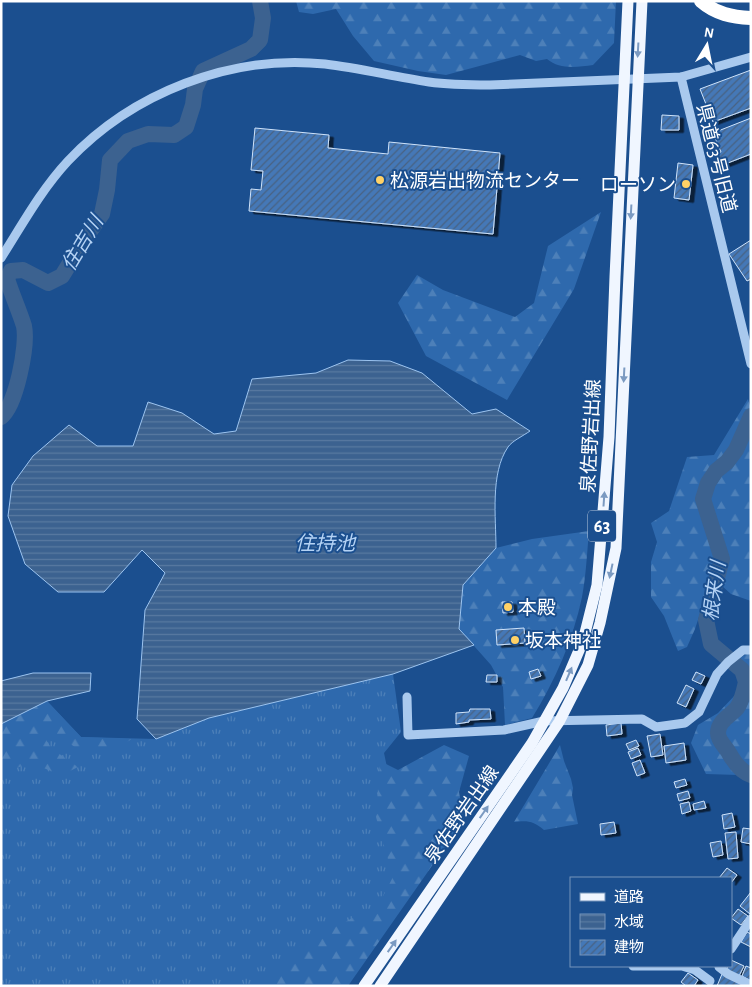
<svg xmlns="http://www.w3.org/2000/svg" width="752" height="987" font-family="'Alegreya Sans','Noto Sans JP',sans-serif">
<style>
.grass{fill:url(#grass-tufts)}
.forest{fill:url(#forest-firs)}
.water{fill:url(#water-rules);stroke:#9cc4f0}
.lines{fill:none;stroke-linecap:round;stroke-linejoin:round}
.river{stroke:#3c6290;stroke-width:16}
.building{fill:url(#building-hatch);stroke:#cfe3fa;filter:url(#shadow)}
.minor{stroke:#a9c9ee;stroke-width:9}
.major{stroke:#f0f6ff;stroke-width:11}
.highway{stroke:#fff;stroke-width:14}
.oneway{fill:#7b9ac1}
.poi-dot{fill:#ffd166;stroke:#1b4f8f;stroke-width:2}
.labels{text-anchor:middle;stroke-width:4;stroke-linejoin:round;paint-order:stroke}
.shield{fill:#1b4f8f;stroke:#bbcadd;stroke-width:1}
.shield-label{font-size:18px;font-weight:bold;fill:#fff}
.street-label{font-size:19px;fill:#fff;stroke:#1b4f8f}
.poi-label{font-size:19px;fill:#fff;stroke:#1b4f8f;text-anchor:start}
.water-label{font-size:20px;font-style:italic;fill:#b5d3f5;stroke:#1b4f8f}
</style>
<defs>
<pattern id="grass-tufts" width="24" height="20" patternUnits="userSpaceOnUse" patternTransform="scale(1.25)"><rect width="24" height="20" fill="#2e69ad"/><path d="M3 7l-1-3M5 7V3M7 7l1-3M15 17l-1-3M17 17v-4M19 17l1-3" fill="none" stroke="#4d80b9"/></pattern>
<pattern id="forest-firs" width="22" height="20" patternUnits="userSpaceOnUse" patternTransform="scale(1.25)"><rect width="22" height="20" fill="#2e69ad"/><path d="M5 1l3.5 6h-7zM16 11l3.5 6h-7z" fill="#4d80b9"/></pattern>
<pattern id="water-rules" width="6" height="5" patternUnits="userSpaceOnUse" patternTransform="scale(1.25)"><rect width="6" height="5" fill="#3c6290"/><path d="M0 2.5h6" fill="none" stroke="#597aa1"/></pattern>
<pattern id="building-hatch" width="6" height="6" patternUnits="userSpaceOnUse" patternTransform="scale(1.25)"><rect width="6" height="6" fill="#4478b7"/><path d="M-1 1l2-2M0 6l6-6M5 7l2-2" fill="none" stroke="#486282"/></pattern>
<filter id="shadow"><feDropShadow dx="4.5" dy="2.5" stdDeviation="0" flood-color="#0009"/></filter>
</defs>
<rect width="100%" height="100%" fill="#1b4f8f"/>
<!-- grass -->
<polygon class="grass" points="393,674 401,732 384,753 388,772 401,878 382,923 288,986 1,986 1,724 47,701 81,737 156,739 209,718"/>
<!-- forest -->
<g class="forest">
<path d="M296 1H616L614 43 593 65C577 67 560 70 547 59L536 61 520 55 446 75 418 71 374 61 353 36 336 9 313 14 299 12Z"/>
<polygon points="601,212 574,289 507,400 426,356 398,303 417,275 443,290 515,317 534,303 548,246"/>
<polygon points="748,399 751,409 751,601 731,594 712,577 695,629 687,647 678,651 664,616 651,597 651,562 657,542 651,523 669,511 687,457 714,455"/>
<path d="M589 531C587 553 586 576 582 597 573 640 555 681 532 718L505 725 503 687 491 665 459 629 463 585 496 548 532 539Z"/>
<polygon points="748,653 751,655 751,772 739,775 706,774 691,743 698,725 718,713 738,692 740,658"/>
<polygon points="47,701 81,737 132,739 110,752 76,748 53,731 42,733 51,748 78,767 62,775 30,763 3,773 1,771 1,724"/>
<polygon points="444,745 469,756 459,792 464,820 348,986 263,986 268,983 301,945 379,904 393,877 376,817 380,761 398,770"/>
<path d="M560 745 564 761 571 779 573 788 572 795 578 824 544 830C534 821 527 820 514 822Z"/>
</g>
<!-- water -->
<g class="water">
<path d="M348 360 390 361 422 373 472 414 496 409 530 431C523 436 512 441 508 447 490 473 496 518 496 548L463 585 459 629 474 645 393 674 209 718 156 739 137 719 145 610 165 573 142 550 104 592H58L25 564 8 516 12 485 33 456 69 425 97 446H133L148 402 182 413 214 434 236 431 252 379 316 373Z"/>
<polygon points="33,673 91,673 90,691 47,701 1,724 1,681"/>
</g>
<g class="lines">
<!-- river -->
<g class="river">
<path d="M751 416 736 450 727 462 716 471 708 483 703 499 722 559 706 620 711 644 742 670 746 682C744 691 742 701 737 708 730 716 718 721 718 733 718 741 726 747 729 753 734 762 741 772 751 775"/>
<path d="M1 417C16 406 28 345 24 326 19 310 12 295 7 279L11 271 23 270 48 283 62 276 86 237 102 214 107 190 110 160 128 141 148 134 174 135 186 127 193 105 195 89 203 71 251 49 260 40 263 18 260 1"/>
</g>
</g>
<!-- building -->
<g class="building">
<polygon points="751,70 751,108 713,122 700,89"/>
<polygon points="662,115 679,116 679,130 661,130"/>
<polygon points="751,118 751,154 720,166 715,154 721,152 713,133"/>
<polygon points="255,128 329,135 328,148 388,154 389,142 500,153 493,234 249,211 251,189 261,190 263,171 251,170"/>
<polygon points="678,163 693,165 689,200 674,198"/>
<polygon points="751,240 751,279 747,281 729,254"/>
<polygon points="502,602 512,602 513,612 503,613"/>
<polygon points="524,628 525,643 497,645 496,630"/>
<polygon points="538,669 541,676 531,679 529,672"/>
<polygon points="696,672 705,676 701,684 692,680"/>
<polygon points="487,675 497,675 497,682 486,682"/>
<polygon points="686,685 694,689 686,707 677,703"/>
<polygon points="470,709 490,709 491,719 469,720 469,722 456,724 456,713 469,712"/>
<polygon points="621,723 622,734 607,736 606,725"/>
<polygon points="660,734 663,755 651,757 647,736"/>
<polygon points="636,740 639,746 629,750 626,744"/>
<polygon points="684,743 686,760 666,763 664,746"/>
<polygon points="638,748 641,755 631,759 628,752"/>
<polygon points="640,760 645,773 637,776 632,763"/>
<polygon points="685,779 687,785 676,788 674,782"/>
<polygon points="688,791 690,798 679,801 677,794"/>
<polygon points="704,801 706,808 694,810 693,804"/>
<polygon points="689,802 691,811 682,814 680,804"/>
<polygon points="732,813 735,827 724,829 722,815"/>
<polygon points="614,822 616,833 601,835 600,824"/>
<polygon points="743,828 751,829 751,844 741,842"/>
<polygon points="736,832 738,858 728,859 725,833"/>
<polygon points="721,841 723,855 713,857 710,843"/>
<polygon points="727,868 737,875 731,883 731,878 719,878"/>
<polygon points="751,892 751,912 750,914 740,906"/>
<polygon points="738,909 748,916 741,925 731,918"/>
<polygon points="747,932 751,934 751,947 741,942"/>
<polygon points="731,960 744,966 739,976 726,970 728,966 731,966"/>
<polygon points="746,966 751,968 751,981 742,976"/>
<polygon points="688,973 698,980 694,986 686,986 681,982"/>
<polygon points="722,974 746,986 717,986"/>
</g>
<g class="lines">
<!-- minor -->
<g class="minor">
<polyline points="681,77 751,364"/>
<path d="M1 258C22 225 41 190 68 161 132 93 231 54 325 64 360 68 394 77 429 82 450 85 470 85 490 85L681 77 751 57"/>
<polyline points="407,697 408,735 504,730 544,721 642,719 656,727 685,723 699,712 717,674 728,662 743,650 751,650"/>
<polyline points="731,949 751,919"/>
<polyline points="633,966 682,966 695,970 710,981"/>
<polyline points="719,967 728,974 751,985"/>
</g>
<!-- major -->
<g class="major">
<polyline points="364,986 532,743 563,688 583,641 597,585 609,437 615,277 628,1"/>
<polyline points="380,986 559,722 588,665 600,623 616,548 642,1"/>
</g>
<!-- highway -->
<path class="highway" d="M701 1C716 14 732 17 751 18"/>
</g>
<!-- one-way arrows -->
<defs><path id="oneway-solid" d="M-6-.8H1V-3.2L6.5 0L1 3.2V.8H-6Z" transform="scale(1.25)"/></defs>
<g class="oneway">
<use href="#oneway-solid" transform="translate(638 50) rotate(93)"/>
<use href="#oneway-solid" transform="translate(631 212) rotate(93)"/>
<use href="#oneway-solid" transform="translate(624 375) rotate(93)"/>
<use href="#oneway-solid" transform="translate(604 499) rotate(-86)"/>
<use href="#oneway-solid" transform="translate(611 571) rotate(102)"/>
<use href="#oneway-solid" transform="translate(569 674) rotate(-67)"/>
<use href="#oneway-solid" transform="translate(484 812) rotate(-55)"/>
<use href="#oneway-solid" transform="translate(392 946) rotate(-55)"/>
</g>
<!-- markers -->
<g class="poi-dot">
<circle cx="380" cy="180" r="5"/>
<circle cx="686" cy="184" r="5"/>
<circle cx="508" cy="607" r="5"/>
<circle cx="515" cy="640" r="5"/>
</g>
<g class="labels">
<!-- shield labels -->
<rect class="shield" x="588" y="510.5" width="28" height="31" rx="4"/>
<g class="shield-label">
<text x="602" y="532">63</text>
</g>
<!-- street labels -->
<g class="street-label">
<text transform="translate(717 158) rotate(76)" y="7">県道63号旧道</text>
<text transform="translate(590 436) rotate(-87)" y="7">泉佐野岩出線</text>
<text transform="translate(461 814) rotate(-55)" y="7">泉佐野岩出線</text>
</g>
<!-- poi labels -->
<g class="poi-label">
<text x="390" y="187">松源岩出物流センター</text>
<text x="676" y="191" text-anchor="end">ローソン</text>
<text x="518" y="614">本殿</text>
<text x="525" y="647">坂本神社</text>
</g>
<!-- water labels -->
<g class="water-label">
<text transform="translate(82 243) rotate(-59)" y="7">住吉川</text>
<text x="325" y="550">住持池</text>
<text transform="translate(714 591) rotate(-82)" y="7">根来川</text>
</g>
</g>
<!-- border -->
<rect width="752" height="987" fill="none" stroke="#ffffff" stroke-width="5"/>
<!-- legend -->
<rect x="570" y="877" width="162" height="90" fill="#1b4f8f" stroke="#7695bc"/>
<rect x="580" y="893" width="25" height="8" fill="#f0f6ff" stroke="#7695bc"/>
<text x="614" y="902" font-size="15" fill="#ffffff">道路</text>
<rect x="580" y="914" width="25" height="15" fill="url(#water-rules)" stroke="#7695bc"/>
<text x="614" y="927" font-size="15" fill="#ffffff">水域</text>
<rect x="580" y="940" width="25" height="15" fill="url(#building-hatch)" stroke="#7695bc"/>
<text x="614" y="952" font-size="15" fill="#ffffff">建物</text>
<!-- north arrow -->
<g transform="translate(707 45) rotate(10)" stroke="#1b4f8f" stroke-width="4" paint-order="stroke">
<path d="M0-4L9 19L0 12L-9 19Z" fill="#ffffff"/>
<text y="-8" font-size="14" font-weight="bold" text-anchor="middle" fill="#ffffff">N</text>
</g>
</svg>
